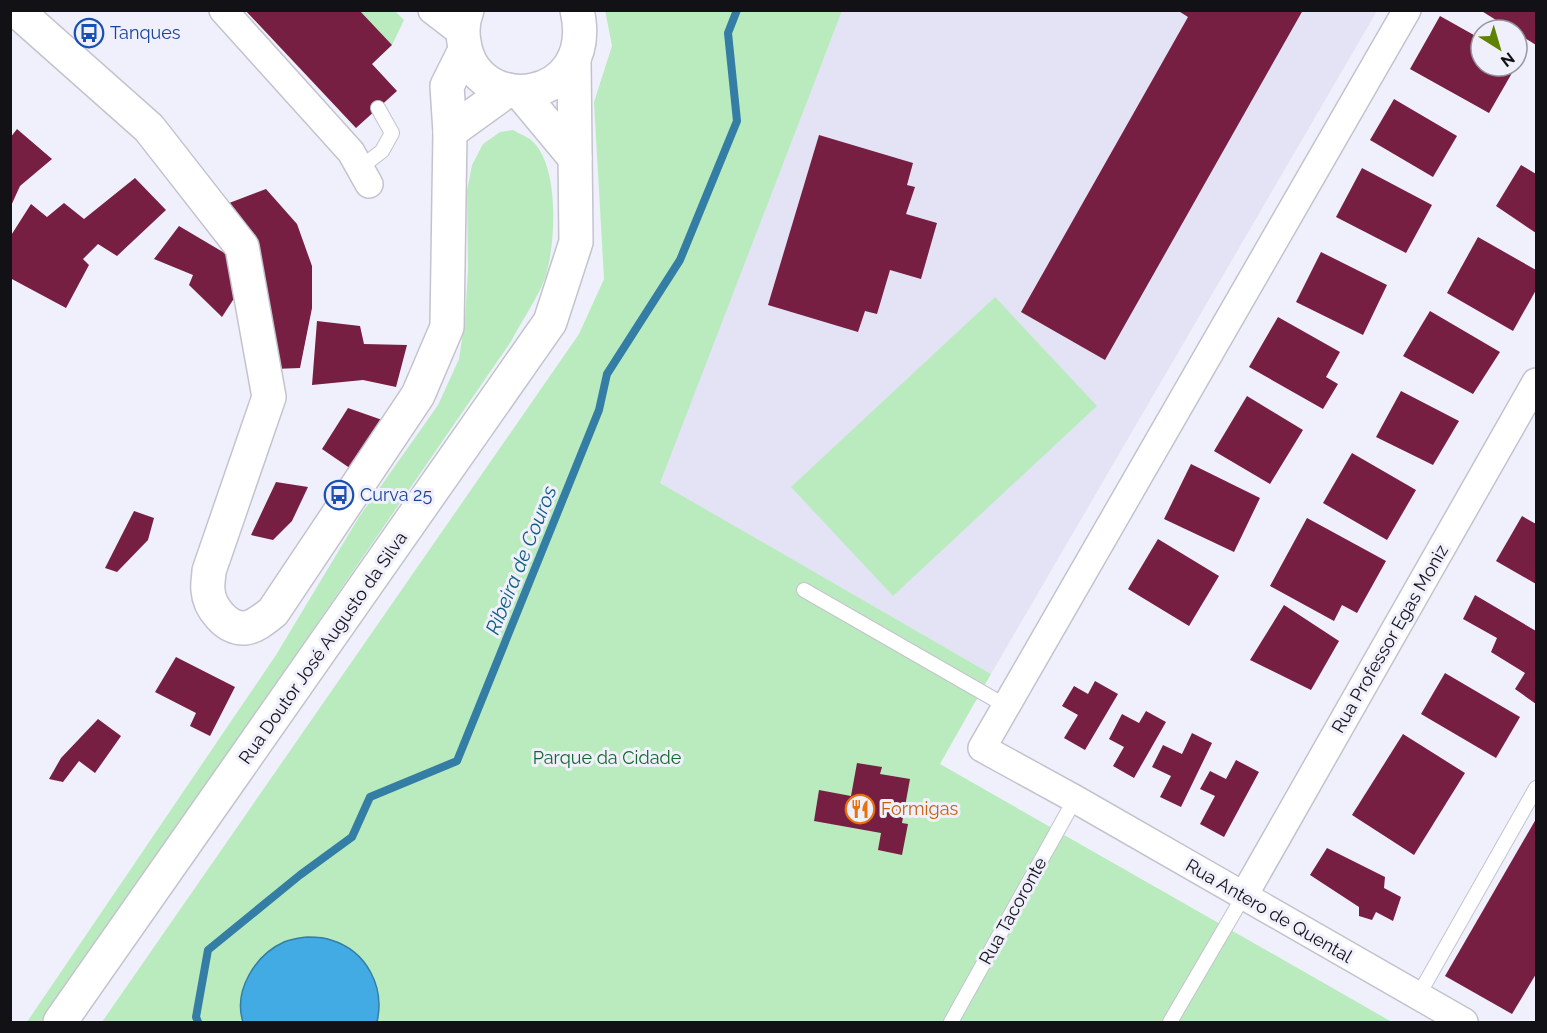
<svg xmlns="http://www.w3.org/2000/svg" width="1547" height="1033" font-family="Raleway,sans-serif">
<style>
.built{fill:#e3e3f5}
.green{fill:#baebbe}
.water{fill:#42abe3;stroke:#347da5;stroke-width:1.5}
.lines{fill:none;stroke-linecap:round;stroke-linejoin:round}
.stream{stroke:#347da5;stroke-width:8}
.building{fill:#761f43}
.lane-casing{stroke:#c3c3ce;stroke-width:16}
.street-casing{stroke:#c3c3ce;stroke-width:30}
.secondary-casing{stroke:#c3c3ce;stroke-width:36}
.lane{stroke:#fff;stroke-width:14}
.street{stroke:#fff;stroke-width:27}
.secondary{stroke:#fff;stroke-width:33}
.labels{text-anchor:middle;stroke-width:6;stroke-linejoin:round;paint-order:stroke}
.transit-label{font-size:18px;fill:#164399;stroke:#f0f0fc;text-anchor:start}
.street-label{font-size:18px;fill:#121115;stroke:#f0f0fc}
.park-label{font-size:18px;fill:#136829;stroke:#f0f0fc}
.food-label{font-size:18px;fill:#c56008;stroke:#f0f0fc;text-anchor:start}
.water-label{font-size:20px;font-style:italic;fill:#0b5d82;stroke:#f0f0fc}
</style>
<rect width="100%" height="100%" fill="#f0f0fc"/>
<!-- built -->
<polygon class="built" points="842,11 1377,11 991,674 659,483"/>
<!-- green -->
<g class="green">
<polygon points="605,10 842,11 660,483 991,674 940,764 1392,1022 102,1022 579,334 604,279 594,102 612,46"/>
<polygon points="359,11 395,11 404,20 392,45"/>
<path d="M513 130C518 133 525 136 530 139 560 163 556 241 546 275 541 293 521 322 512 340L43 1022H27L276 655 359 517 438 405 459 359 465 319 468 269 467 191 472 165 483 144 500 132Z"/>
<polygon points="995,297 1097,406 893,596 791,487"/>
</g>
<!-- water -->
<path class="water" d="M307 937C315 937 324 937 331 940 367 951 385 987 377 1022H243C233 991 255 955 284 942 291 939 300 938 307 937Z"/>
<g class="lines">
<!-- stream -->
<polyline class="stream" points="198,1022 196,1017 208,950 300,875 352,837 370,797 457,761 599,410 607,374 680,260 737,121 728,33 737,10"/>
</g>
<!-- building -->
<g class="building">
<polygon points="245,10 359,10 392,45 372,64 397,91 356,128"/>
<polygon points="1177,10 1303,10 1105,360 1021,312 1188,17"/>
<polygon points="1480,10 1536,10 1536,45 1517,33 1517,30 1512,30"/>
<polygon points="1440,16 1481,39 1481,66 1516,66 1489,113 1410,69"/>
<polygon points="1394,99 1457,136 1433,177 1370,140"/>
<polygon points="17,129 52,159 20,186 10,208 10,138"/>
<polygon points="819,135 913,163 907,185 915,187 906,214 937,223 921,279 890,270 877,314 865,311 858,332 768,305"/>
<polygon points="1521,165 1536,174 1536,233 1496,206"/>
<polygon points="1362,168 1432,205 1406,253 1336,217"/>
<polygon points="135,178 166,210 117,256 98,244 83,259 89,265 66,308 10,278 10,237 31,204 47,217 64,203 84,219"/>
<polygon points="266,189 297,224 312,266 312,308 300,368 274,369 224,205"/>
<polygon points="179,226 233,258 245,302 233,300 222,317 189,285 193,275 154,259"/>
<polygon points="1478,237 1536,270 1536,290 1513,331 1447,293"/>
<polygon points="1321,252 1387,285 1363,335 1296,302"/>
<polygon points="1430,311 1500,352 1473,394 1403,356"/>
<polygon points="1278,317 1340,352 1326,377 1338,384 1323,409 1249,367"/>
<polygon points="317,321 360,326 364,344 407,345 396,387 363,380 312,385"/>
<polygon points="1401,391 1459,421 1433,465 1376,437"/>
<polygon points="1247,396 1303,430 1270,484 1214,451"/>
<polygon points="348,408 388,422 354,471 322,449"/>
<polygon points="1352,453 1416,490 1387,540 1323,503"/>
<polygon points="1191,464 1260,498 1234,552 1164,519"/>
<polygon points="276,482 308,487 292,521 273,540 251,535"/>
<polygon points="134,511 154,518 148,540 117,572 105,568"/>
<polygon points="1522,516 1536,524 1536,584 1496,561"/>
<polygon points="1307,518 1386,561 1357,613 1342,605 1334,621 1270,586"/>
<polygon points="1158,539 1219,576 1189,626 1128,589"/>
<polygon points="1475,595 1536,631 1536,704 1515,689 1525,673 1491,652 1497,638 1463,619"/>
<polygon points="1284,605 1339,641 1311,690 1250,660"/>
<polygon points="176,657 235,687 210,736 190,726 196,713 155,692"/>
<polygon points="1445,673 1520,717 1496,758 1421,714"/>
<polygon points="1095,681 1118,694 1085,750 1064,738 1078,715 1062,706 1074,686 1088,694"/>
<polygon points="1146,711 1166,722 1134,778 1113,766 1124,747 1109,739 1122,714 1139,723"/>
<polygon points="98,719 121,736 95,773 79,761 63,782 49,779 61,758"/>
<polygon points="1192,733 1212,743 1181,807 1160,797 1171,776 1152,767 1163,745 1182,754"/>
<polygon points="1403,734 1465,773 1414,855 1352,815"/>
<polygon points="1236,760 1259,772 1224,837 1200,824 1215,796 1200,789 1210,771 1226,779"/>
<polygon points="857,763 882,767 880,774 910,779 902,823 908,824 902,855 878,850 881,833 814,821 819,790 851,796"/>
<polygon points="1536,819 1536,974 1512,1014 1445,976"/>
<polygon points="1327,848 1385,877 1384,888 1401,897 1393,921 1376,912 1372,920 1359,916 1359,907 1310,875"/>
</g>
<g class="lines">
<!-- lane casing -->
<g class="lane-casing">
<g id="lane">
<polyline points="360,168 382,151 392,133 378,108"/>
<polyline points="804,590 1006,706"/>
<polyline points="1418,996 1536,788"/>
<polyline points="951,1022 1075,799"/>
<polyline points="1170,1022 1243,897"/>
</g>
</g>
<!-- street casing -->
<g class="street-casing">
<g id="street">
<polyline points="223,10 351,152 369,184"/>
<polyline points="432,10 462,33"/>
<polyline points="1407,10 982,748 1075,799 1464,1022"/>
<polyline points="1243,897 1536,382"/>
</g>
</g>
<!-- secondary casing -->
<g class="secondary-casing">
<g id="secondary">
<path d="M16 10 149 128 242 247 269 397 209 571C209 577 207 584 208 590 209 607 226 629 245 628 255 627 265 618 273 612L418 395 447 327 450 132 447 86 465 50"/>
<path d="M467 10C463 20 462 31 464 42 475 119 599 104 577 10"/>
<polyline points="520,92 575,158"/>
<polyline points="450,132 508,90"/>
<polyline points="60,1022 550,322 576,242 574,61"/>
</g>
</g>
<!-- lane -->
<use href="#lane" class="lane"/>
<!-- street -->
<use href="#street" class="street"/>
<!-- secondary -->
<use href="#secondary" class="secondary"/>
</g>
<!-- icons -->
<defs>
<g id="bus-ring" transform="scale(1.5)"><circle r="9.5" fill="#f0f0fc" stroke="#1a4fb4" stroke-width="1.5"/><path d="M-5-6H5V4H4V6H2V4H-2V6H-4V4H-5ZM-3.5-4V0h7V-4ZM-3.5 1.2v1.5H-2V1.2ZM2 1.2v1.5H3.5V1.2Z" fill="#1a4fb4"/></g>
<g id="restaurant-ring" transform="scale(1.5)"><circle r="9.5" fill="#f0f0fc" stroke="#e8710a" stroke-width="1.5"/><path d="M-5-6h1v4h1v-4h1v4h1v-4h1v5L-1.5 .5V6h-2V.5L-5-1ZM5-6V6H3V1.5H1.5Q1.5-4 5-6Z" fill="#e8710a"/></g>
</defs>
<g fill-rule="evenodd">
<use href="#bus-ring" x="89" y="33"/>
<use href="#bus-ring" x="339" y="495"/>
<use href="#restaurant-ring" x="860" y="809"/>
</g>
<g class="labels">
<!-- transit labels -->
<g class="transit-label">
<text x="110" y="39">Tanques</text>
<text x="360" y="501">Curva 25</text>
</g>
<!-- street labels -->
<g class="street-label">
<text transform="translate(1390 639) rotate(-60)" y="6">Rua Professor Egas Moniz</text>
<text transform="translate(323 648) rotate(-55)" y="6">Rua Doutor José Augusto da Silva</text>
<text transform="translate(1013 911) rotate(-61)" y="6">Rua Tacoronte</text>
<text transform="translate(1269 911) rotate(30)" y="6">Rua Antero de Quental</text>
</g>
<!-- park labels -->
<g class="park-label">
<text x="607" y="764">Parque da Cidade</text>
</g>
<!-- food labels -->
<g class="food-label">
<text x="881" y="815">Formigas</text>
</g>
<!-- water labels -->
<g class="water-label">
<text transform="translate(521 560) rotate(-68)" y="7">Ribeira de Couros</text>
</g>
</g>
<!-- border -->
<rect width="1547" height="1033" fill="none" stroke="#121115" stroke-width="24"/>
<!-- north arrow -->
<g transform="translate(1499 48) rotate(143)"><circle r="28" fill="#f0f0fc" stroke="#9797a0" stroke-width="1.5"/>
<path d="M0-4.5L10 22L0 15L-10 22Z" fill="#5f8200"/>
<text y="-9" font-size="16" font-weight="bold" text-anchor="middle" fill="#121115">N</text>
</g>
</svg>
